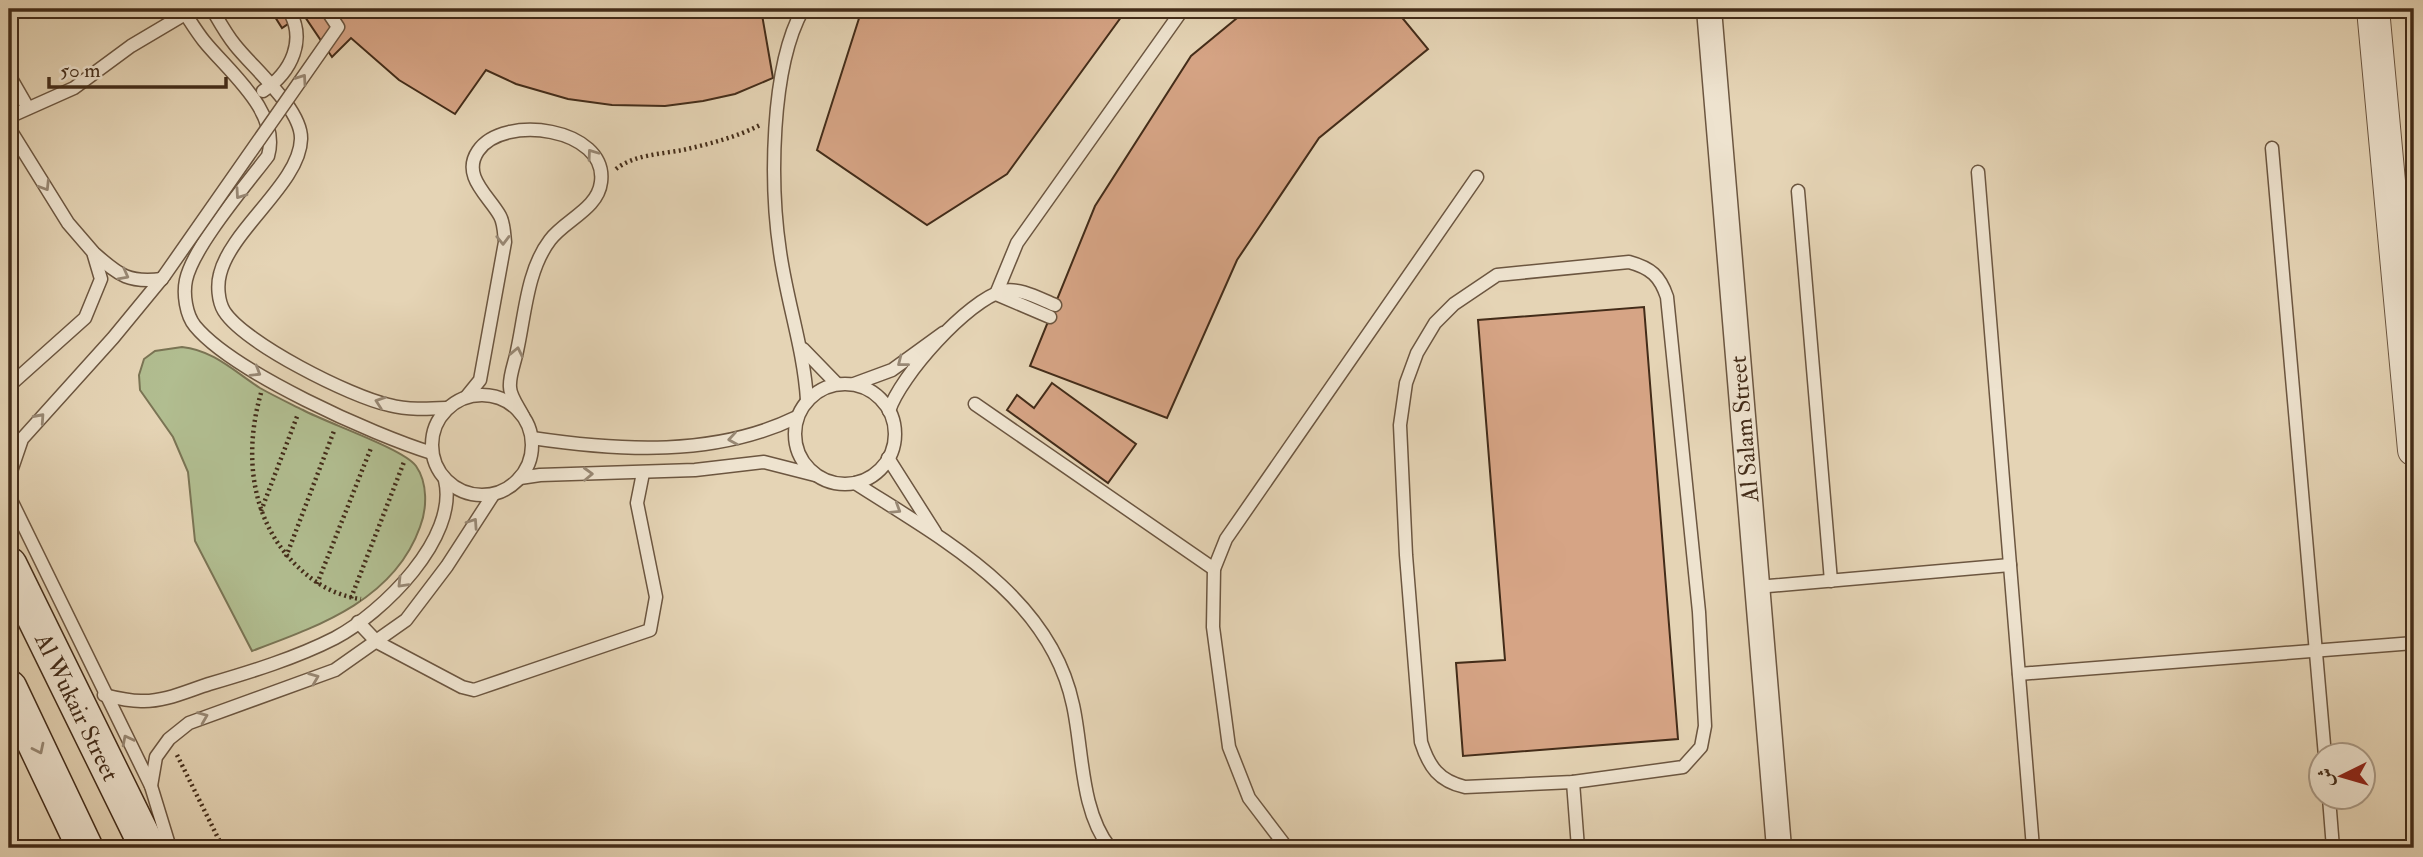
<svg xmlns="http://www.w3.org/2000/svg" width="2423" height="857" font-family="'IM FELL Double Pica',Amiri,serif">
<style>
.green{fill:#b1bd90;stroke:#7a7454;stroke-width:2}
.building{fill:#d6a485;stroke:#432c19;stroke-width:2}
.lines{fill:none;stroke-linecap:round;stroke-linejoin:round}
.service-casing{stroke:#6c5640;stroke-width:15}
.minor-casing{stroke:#6c5640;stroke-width:27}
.tertiary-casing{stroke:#6c5640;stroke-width:34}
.secondary-casing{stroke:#432c19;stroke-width:38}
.path{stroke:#432c19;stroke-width:4.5;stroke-dasharray:2 3.5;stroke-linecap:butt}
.service{stroke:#eee3cf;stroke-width:12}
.minor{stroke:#eee3cf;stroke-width:24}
.tertiary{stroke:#eee3cf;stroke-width:32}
.secondary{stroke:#eee3cf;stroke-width:35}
.service-bridge-casing{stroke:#6c5640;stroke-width:15;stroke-linecap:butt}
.service-bridge{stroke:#eee3cf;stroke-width:12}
.oneway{stroke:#988874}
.labels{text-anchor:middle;stroke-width:5;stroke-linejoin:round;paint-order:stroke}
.street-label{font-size:24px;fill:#432c19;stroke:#eee3cf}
</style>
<rect width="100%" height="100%" fill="#e5d4b5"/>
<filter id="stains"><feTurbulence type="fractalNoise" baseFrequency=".00286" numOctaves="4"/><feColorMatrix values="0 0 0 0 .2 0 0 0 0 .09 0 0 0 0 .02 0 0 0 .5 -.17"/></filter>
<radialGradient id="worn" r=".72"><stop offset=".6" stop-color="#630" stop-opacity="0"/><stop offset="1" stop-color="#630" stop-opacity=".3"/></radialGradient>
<!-- green -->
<path class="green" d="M182 347C213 350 235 372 260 388 274 396 289 403 303 410 327 423 404 449 416 466 428 483 427 509 420 527 394 600 319 626 252 651L195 541 188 472 173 437 140 390 139 375 144 359 155 351Z"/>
<!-- building -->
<g class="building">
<polygon points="270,9 761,9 773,78 735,94 703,101 665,106 612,105 568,99 516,84 486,70 455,114 399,80 351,38 332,57 303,14 282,28"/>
<polygon points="862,9 1127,9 1007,174 927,225 817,150"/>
<polygon points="1248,9 1395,9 1428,49 1319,138 1237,260 1167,418 1030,366 1095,206 1191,56"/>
<polygon points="1644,307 1678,739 1463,756 1456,663 1505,660 1478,320"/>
<polygon points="1052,383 1136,444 1108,483 1007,410 1017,395 1034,408"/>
</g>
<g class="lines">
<!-- service casing -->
<g class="service-casing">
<g id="service">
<path d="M182 9C189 19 196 31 204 41 228 71 281 112 268 156 246 185 193 247 186 280 183 294 186 315 195 326 233 372 373 435 432 453"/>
<path d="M212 9C219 21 226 34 235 45 253 68 302 109 301 139 300 183 231 229 220 274 217 285 218 301 224 311 244 343 351 397 389 405 408 410 427 409 447 408"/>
<path d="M803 9C770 68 770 186 780 252 787 302 804 350 807 400"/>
<polyline points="9,75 28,108"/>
<path d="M263 91C292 72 307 39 288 9"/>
<polyline points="9,117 74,88 131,46 185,14"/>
<polyline points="9,128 68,223 93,252 101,279 85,318 9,386"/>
<polyline points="2272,148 2325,756"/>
<polyline points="1978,172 2033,848"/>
<polyline points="1798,191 1831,581"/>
<path d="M95 254C120 276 129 283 162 279"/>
<path d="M1629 262C1651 268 1660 276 1667 297L1699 612 1705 726 1701 747 1683 767 1573 782 1465 787C1439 781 1429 767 1421 742L1406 555 1400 425 1406 383 1417 353 1435 323 1454 304 1497 275Z"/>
<polyline points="996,294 1017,243 1183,9"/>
<polyline points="996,294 1050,317"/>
<polyline points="803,349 837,384"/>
<polyline points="854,384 892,370 943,333"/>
<circle cx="845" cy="434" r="50"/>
<circle cx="482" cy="445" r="50"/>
<path d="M467 396 480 380 505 242C504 233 504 223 500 216 489 196 461 176 478 151 503 113 608 128 601 182 598 209 565 220 550 240 527 270 525 315 517 351 515 362 509 376 510 387 510 396 519 408 523 416"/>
<polyline points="975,404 1214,569"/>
<path d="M889 411C900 376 968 300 1003 291 1019 287 1040 299 1055 305"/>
<path d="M532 438C620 451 715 457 797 417"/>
<polyline points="888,458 935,532"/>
<polyline points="9,477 22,439 113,338 164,276"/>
<polyline points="520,478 540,475 695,470 764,462 815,475"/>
<path d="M855 483C942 539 1050 595 1073 705 1083 750 1080 810 1110 848"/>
<polyline points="9,496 151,786 170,848"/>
<polyline points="1757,587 2010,565"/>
<polyline points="358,622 377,642 462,687 474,690 650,630 656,597 637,503 643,473"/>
<polyline points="2019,674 2414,643"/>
<path d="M104 695C116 698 129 701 141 701 164 702 187 691 209 684 250 672 296 658 335 638 382 613 459 538 445 480"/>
<polyline points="1573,782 1578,848"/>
<polyline points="151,786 156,757 169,739 189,723 335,670 406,620 447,566 493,495"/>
<polyline points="2329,798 2333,848"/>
<polyline points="9,838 13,848"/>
<polyline points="1287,848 1249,798 1229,747 1213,627 1214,569 1226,539 1477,177"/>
</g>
</g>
<!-- minor casing -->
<g class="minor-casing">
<polyline id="minor" points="1709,9 1779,848"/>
</g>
<!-- tertiary casing -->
<g class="tertiary-casing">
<polyline id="tertiary" points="2373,9 2414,450"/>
</g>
<!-- secondary casing -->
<g class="secondary-casing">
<g id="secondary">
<polyline points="9,565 148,848"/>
<polyline points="9,688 85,848"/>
</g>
</g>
<!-- path -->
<g class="path">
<path d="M616 169C633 155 661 154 683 150 709 144 737 137 760 125"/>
<path d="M261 393C242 459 252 530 307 575 321 587 342 597 361 599"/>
<polyline points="261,511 298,414"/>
<polyline points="286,557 334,431"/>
<polyline points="317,584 371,448"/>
<polyline points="351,598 404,462"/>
<polyline points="177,755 223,848"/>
</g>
<!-- service -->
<use href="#service" class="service"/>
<!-- minor -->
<use href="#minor" class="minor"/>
<!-- tertiary -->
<use href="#tertiary" class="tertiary"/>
<!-- secondary -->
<use href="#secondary" class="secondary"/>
<!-- service-bridge casing -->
<g class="service-bridge-casing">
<polyline id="service-bridge" points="164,276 338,27 326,9"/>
</g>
<!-- service-bridge -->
<use href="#service-bridge" class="service-bridge"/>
</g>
<!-- one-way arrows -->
<defs><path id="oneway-chevron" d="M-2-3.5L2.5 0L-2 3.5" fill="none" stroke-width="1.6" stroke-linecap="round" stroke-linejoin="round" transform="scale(1.75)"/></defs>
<g class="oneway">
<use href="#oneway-chevron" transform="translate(302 79) rotate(-55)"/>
<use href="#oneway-chevron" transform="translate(592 154) rotate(-126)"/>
<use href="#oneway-chevron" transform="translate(45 186) rotate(58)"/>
<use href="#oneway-chevron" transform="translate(240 194) rotate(125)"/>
<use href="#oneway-chevron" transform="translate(503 240) rotate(89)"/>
<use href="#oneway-chevron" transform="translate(124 275) rotate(28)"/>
<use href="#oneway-chevron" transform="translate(517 352) rotate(-78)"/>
<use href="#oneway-chevron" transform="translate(902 362) rotate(142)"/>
<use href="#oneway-chevron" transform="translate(256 372) rotate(31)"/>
<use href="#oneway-chevron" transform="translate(380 402) rotate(-161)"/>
<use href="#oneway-chevron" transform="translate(40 418) rotate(-48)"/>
<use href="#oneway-chevron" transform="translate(733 439) rotate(171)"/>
<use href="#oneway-chevron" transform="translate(588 474) rotate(-2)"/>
<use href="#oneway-chevron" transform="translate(896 509) rotate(32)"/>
<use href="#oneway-chevron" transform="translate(473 523) rotate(-56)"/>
<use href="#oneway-chevron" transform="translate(402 583) rotate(134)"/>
<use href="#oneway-chevron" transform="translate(314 678) rotate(-22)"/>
<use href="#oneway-chevron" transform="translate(203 717) rotate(-22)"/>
<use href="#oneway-chevron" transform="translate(127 740) rotate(-117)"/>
<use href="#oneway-chevron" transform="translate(39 749) rotate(64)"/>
</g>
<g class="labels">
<!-- street labels -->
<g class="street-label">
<text transform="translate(1744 429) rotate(-95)" y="8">Al Salam Street</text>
<text transform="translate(77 707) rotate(64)" y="8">Al Wukair Street</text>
</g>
</g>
<!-- margin -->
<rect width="2423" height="857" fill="none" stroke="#e5d4b5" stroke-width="35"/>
<rect x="10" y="10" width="2402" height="836" fill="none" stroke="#432c19" stroke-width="3.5"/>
<rect x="18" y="18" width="2388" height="822" fill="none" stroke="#432c19" stroke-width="2"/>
<!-- north arrow -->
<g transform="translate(2342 776) rotate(265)"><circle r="33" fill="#eee3cf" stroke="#aa9a86" stroke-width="2"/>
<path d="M0-5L12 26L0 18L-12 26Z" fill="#8f2418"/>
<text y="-10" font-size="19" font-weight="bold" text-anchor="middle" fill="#432c19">ش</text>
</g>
<!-- scale -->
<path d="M49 77v10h177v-10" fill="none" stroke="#432c19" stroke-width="3.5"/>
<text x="60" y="77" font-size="21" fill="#432c19" stroke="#eee3cf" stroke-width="5" paint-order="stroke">50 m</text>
<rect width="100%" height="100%" filter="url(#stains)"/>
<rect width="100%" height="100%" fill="url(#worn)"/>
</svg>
